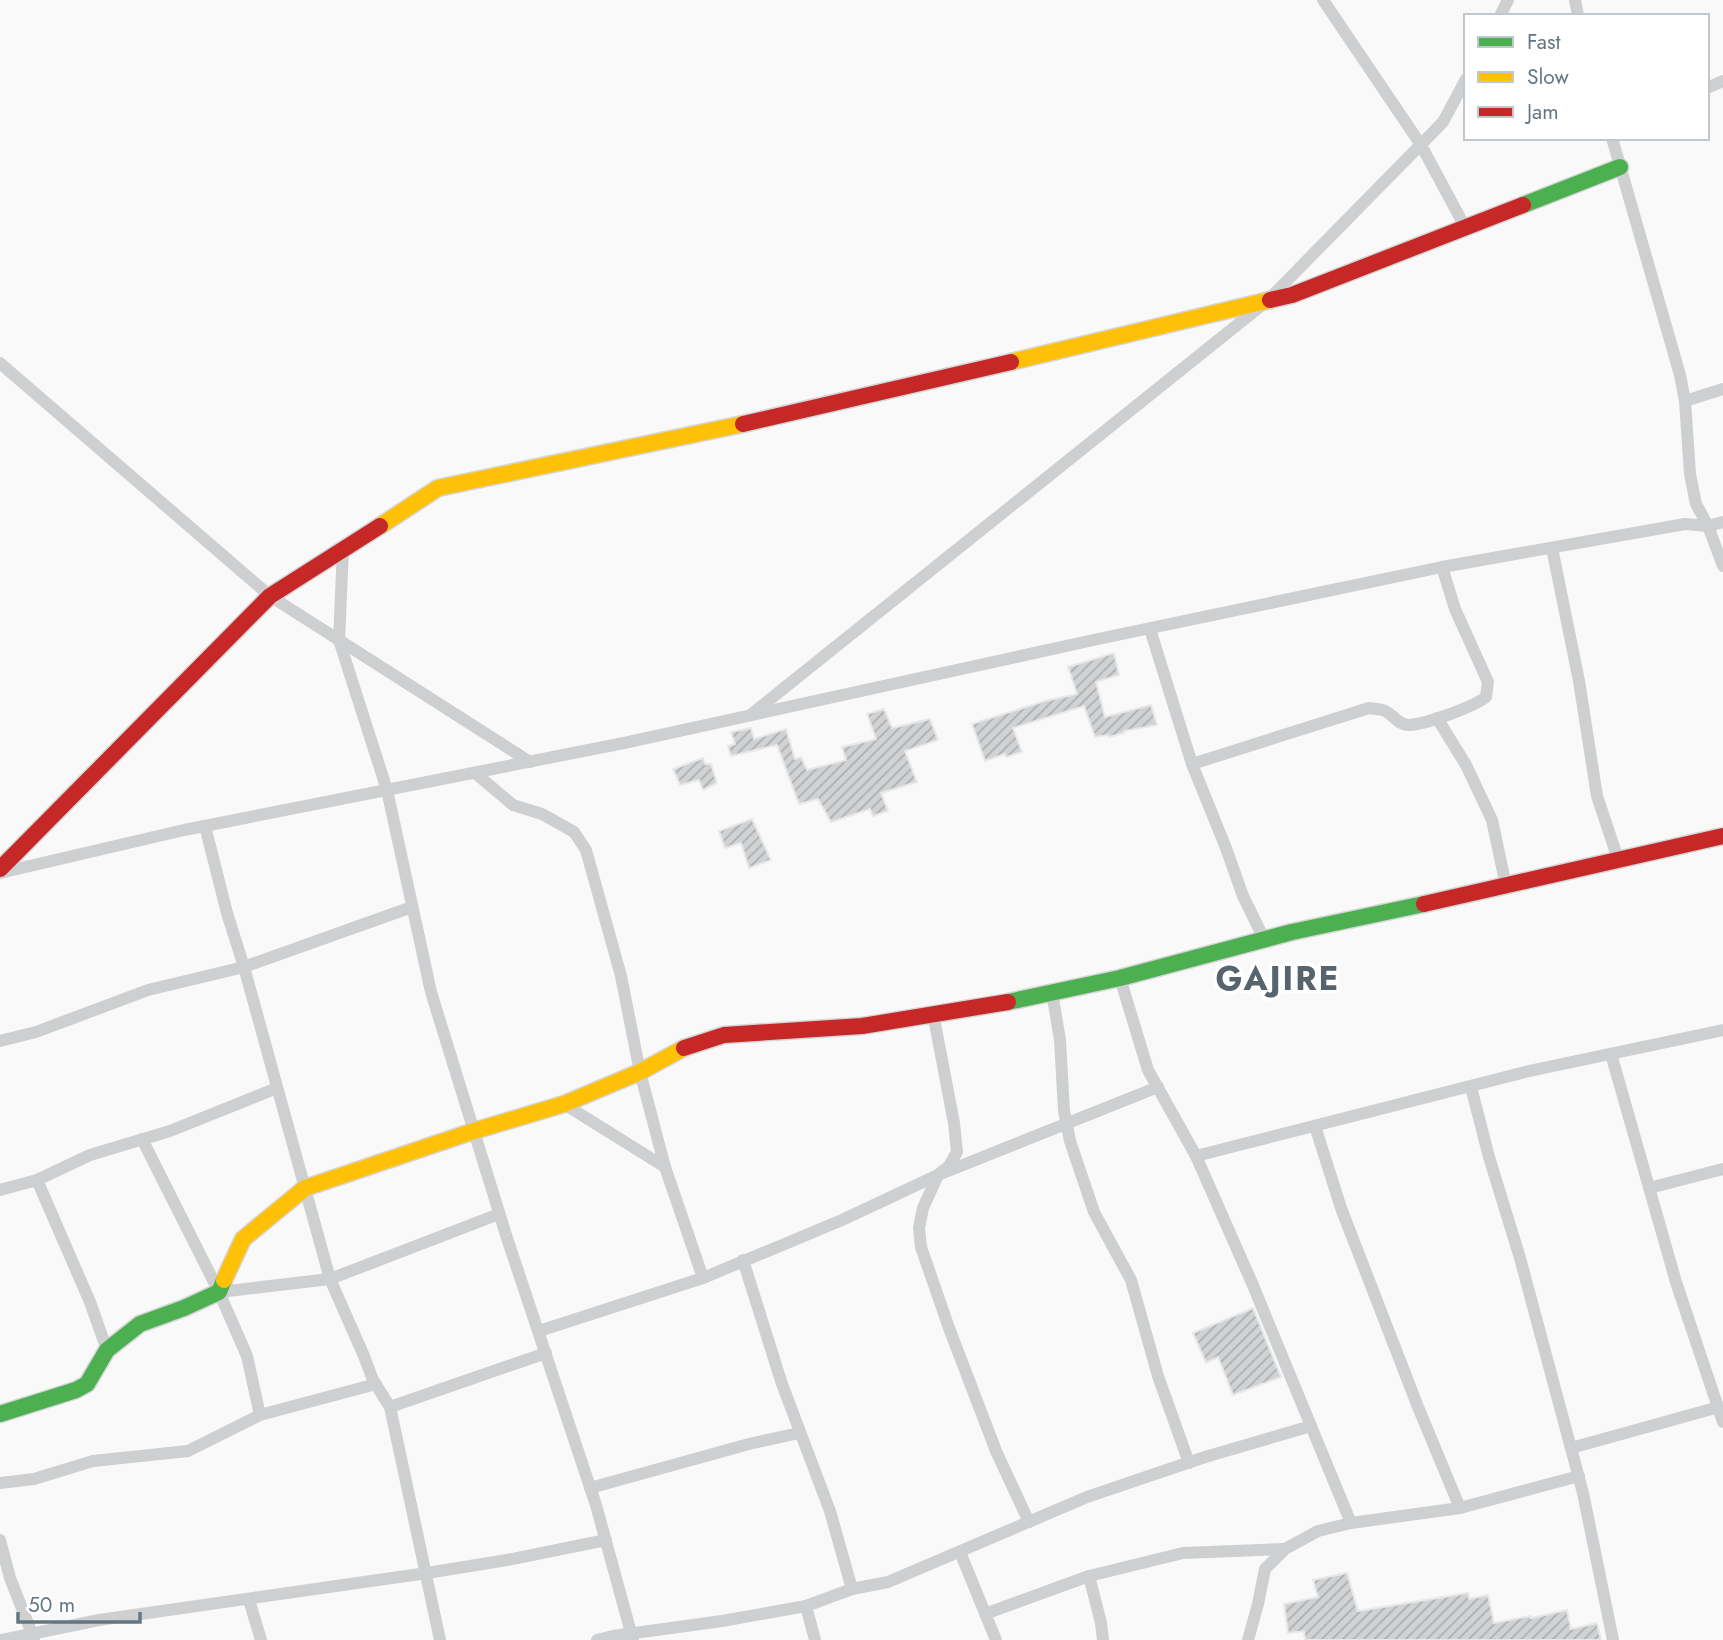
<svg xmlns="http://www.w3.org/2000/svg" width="1723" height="1640" font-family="Jost,sans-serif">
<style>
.building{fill:url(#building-hatch);stroke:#e8e8e8;stroke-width:2}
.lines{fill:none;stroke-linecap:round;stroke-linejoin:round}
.fast-casing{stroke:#d5d6d7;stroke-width:19}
.slow-casing{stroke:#d5d6d7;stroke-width:19}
.jam-casing{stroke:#d5d6d7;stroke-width:19}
.street{stroke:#cecfd0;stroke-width:12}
.fast{stroke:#4caf50;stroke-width:16}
.slow{stroke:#ffc107;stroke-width:16}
.jam{stroke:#c62828;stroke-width:16}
.labels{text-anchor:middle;stroke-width:7;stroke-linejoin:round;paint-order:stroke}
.district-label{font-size:33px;font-weight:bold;letter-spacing:2px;fill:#57646e;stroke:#fff}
</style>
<defs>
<pattern id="building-hatch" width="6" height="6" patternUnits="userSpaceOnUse" patternTransform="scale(1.75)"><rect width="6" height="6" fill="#d0d2d3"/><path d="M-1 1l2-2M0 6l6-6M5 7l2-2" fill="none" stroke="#acafb1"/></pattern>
</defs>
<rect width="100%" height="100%" fill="#f9f9f9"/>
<!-- building -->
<g class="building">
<polygon points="1114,653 1119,675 1096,682 1105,717 1151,705 1157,725 1124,731 1124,733 1109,737 1108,735 1095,737 1084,706 1013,728 1022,752 1006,757 1005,754 985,761 972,724 1045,701 1077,694 1068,667"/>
<polygon points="884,709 892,728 930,719 938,740 905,751 917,782 881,793 888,811 873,816 870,809 831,822 818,799 799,804 777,745 731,756 728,746 735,744 731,732 751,728 754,739 786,729 795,759 801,757 807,770 846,760 842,747 876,739 867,714"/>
<polygon points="703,758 705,764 711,764 717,783 703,790 699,780 680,785 673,769"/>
<polygon points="752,819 771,860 749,868 741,843 725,848 719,831"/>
<polygon points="1253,1308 1281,1377 1233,1395 1218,1357 1206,1363 1193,1333"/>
<polygon points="1347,1573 1358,1611 1468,1593 1469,1599 1488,1595 1494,1623 1530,1616 1531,1618 1567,1610 1571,1629 1597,1623 1601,1640 1305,1640 1304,1631 1288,1633 1284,1604 1318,1597 1313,1580"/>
</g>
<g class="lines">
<!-- fast casing -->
<g class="fast-casing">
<g id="fast">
<polyline points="1523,205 1620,167"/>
<polyline points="1008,1002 1120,978 1292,932 1424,904"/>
<polyline points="0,1414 76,1390 87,1384 107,1350 140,1324 184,1308 219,1292 224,1280"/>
</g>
</g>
<!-- slow casing -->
<g class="slow-casing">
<g id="slow">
<polyline points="1011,362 1270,300"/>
<polyline points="380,526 438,488 743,424"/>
<polyline points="224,1280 243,1239 305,1188 474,1131 564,1104 640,1072 684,1048"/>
</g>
</g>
<!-- jam casing -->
<g class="jam-casing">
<g id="jam">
<polyline points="1270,300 1292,295 1523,205"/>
<polyline points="743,424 1011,362"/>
<polyline points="0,869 270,596 380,526"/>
<polyline points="1424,904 1723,836"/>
<polyline points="684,1048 724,1035 862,1026 1008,1002"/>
</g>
</g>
<!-- street -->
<g class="street">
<polyline points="1323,0 1421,145 1465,227"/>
<polyline points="1575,0 1578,16"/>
<polyline points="1500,16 1508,0"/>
<polyline points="1707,88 1723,81"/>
<polyline points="1612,138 1680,375 1685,401 1690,474 1696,504 1708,526 1723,566"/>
<polyline points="0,363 270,596 530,762"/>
<polyline points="1685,401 1723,389"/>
<polyline points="1552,548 1579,681 1597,796 1618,859"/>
<polyline points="343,549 339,640 387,790 431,992 506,1235 596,1505 633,1640"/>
<polyline points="1150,629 1192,764 1226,848 1243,896 1264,939"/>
<polyline points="753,713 1267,301 1443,122 1466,79"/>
<polyline points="1437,718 1466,765 1492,820 1506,886"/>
<path d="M1192 764 1369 708C1374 709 1381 709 1385 711 1394 715 1397 724 1408 725 1424 725 1473 707 1486 697L1488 682 1455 609 1442 567"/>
<polyline points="475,773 513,805 542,814 574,832 586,850 621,976 640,1072 665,1167 703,1278"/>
<polyline points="205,826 227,913 244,967 330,1279 364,1356 373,1380 390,1407 440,1640"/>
<polyline points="0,873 184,830 624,743 1098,639 1442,567 1685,524 1708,526 1723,522"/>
<polyline points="1120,978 1148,1070 1196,1156 1252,1283 1351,1523 1460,1508"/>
<polyline points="1052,992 1060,1040 1064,1111 1070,1141 1094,1212 1131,1280 1158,1376 1189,1463"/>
<polyline points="933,1013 954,1123 957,1152 949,1166 938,1175 923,1208 919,1228 921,1247 949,1328 996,1451 1029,1522"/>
<polyline points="0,1041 36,1032 148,990 244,967 412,907"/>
<polyline points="1611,1054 1676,1282 1723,1422"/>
<polyline points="1471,1087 1489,1157 1520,1258 1583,1493 1613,1640"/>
<polyline points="564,1104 665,1167"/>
<polyline points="1315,1126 1341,1208 1418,1407 1460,1508 1579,1476"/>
<polyline points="142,1139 219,1292"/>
<polyline points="1196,1156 1525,1072 1723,1030"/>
<polyline points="37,1180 90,1302 107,1350"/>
<polyline points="1649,1188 1723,1169"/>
<polyline points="0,1190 37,1180 90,1155 170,1131 277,1088"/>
<polyline points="743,1260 782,1384 830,1511 852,1589"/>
<polyline points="539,1331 703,1278 842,1220 938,1175 1158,1087"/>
<polyline points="390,1407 546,1353"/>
<polyline points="260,1415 247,1356 219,1292 330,1279 499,1214"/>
<polyline points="1571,1448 1719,1407"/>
<polyline points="0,1483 34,1479 93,1461 188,1451 260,1415 376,1384"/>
<polyline points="590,1488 749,1444 799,1433"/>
<polyline points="0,1540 10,1578 34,1639"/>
<polyline points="960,1552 996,1640"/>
<polyline points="1089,1576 1101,1623 1103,1640"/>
<polyline points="249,1600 261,1640"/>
<polyline points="806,1606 815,1640"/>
<polyline points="985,1614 1089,1576 1183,1553 1285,1549"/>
<polyline points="2,1640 99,1620 427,1573 507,1560 606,1540"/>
<polyline points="597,1640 613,1636 722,1621 806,1606 852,1589 888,1582 1087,1497 1205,1457 1311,1426"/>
<polyline points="1248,1640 1258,1604 1265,1569 1285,1549 1318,1531 1351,1523"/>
</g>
<!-- fast -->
<use href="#fast" class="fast"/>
<!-- slow -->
<use href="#slow" class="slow"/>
<!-- jam -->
<use href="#jam" class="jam"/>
</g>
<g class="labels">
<!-- district labels -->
<g class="district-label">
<text x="1278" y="990">GAJIRE</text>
</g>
</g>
<!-- legend -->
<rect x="1464" y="14" width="245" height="126" fill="#ffffff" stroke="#c1c8cd" stroke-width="2"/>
<rect x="1478" y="37" width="35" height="10" fill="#4caf50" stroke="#c1c8cd" stroke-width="2"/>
<text x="1527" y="49" font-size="21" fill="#657683">Fast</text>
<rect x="1478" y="72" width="35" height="10" fill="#ffc107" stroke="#c1c8cd" stroke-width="2"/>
<text x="1527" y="84" font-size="21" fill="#657683">Slow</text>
<rect x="1478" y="107" width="35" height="10" fill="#c62828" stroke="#c1c8cd" stroke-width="2"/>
<text x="1527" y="119" font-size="21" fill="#657683">Jam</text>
<!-- scale -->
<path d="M18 1612v10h122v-10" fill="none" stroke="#657683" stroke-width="3.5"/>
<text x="28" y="1612" font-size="21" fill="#657683" stroke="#ffffff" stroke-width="5" paint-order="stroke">50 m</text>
</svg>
